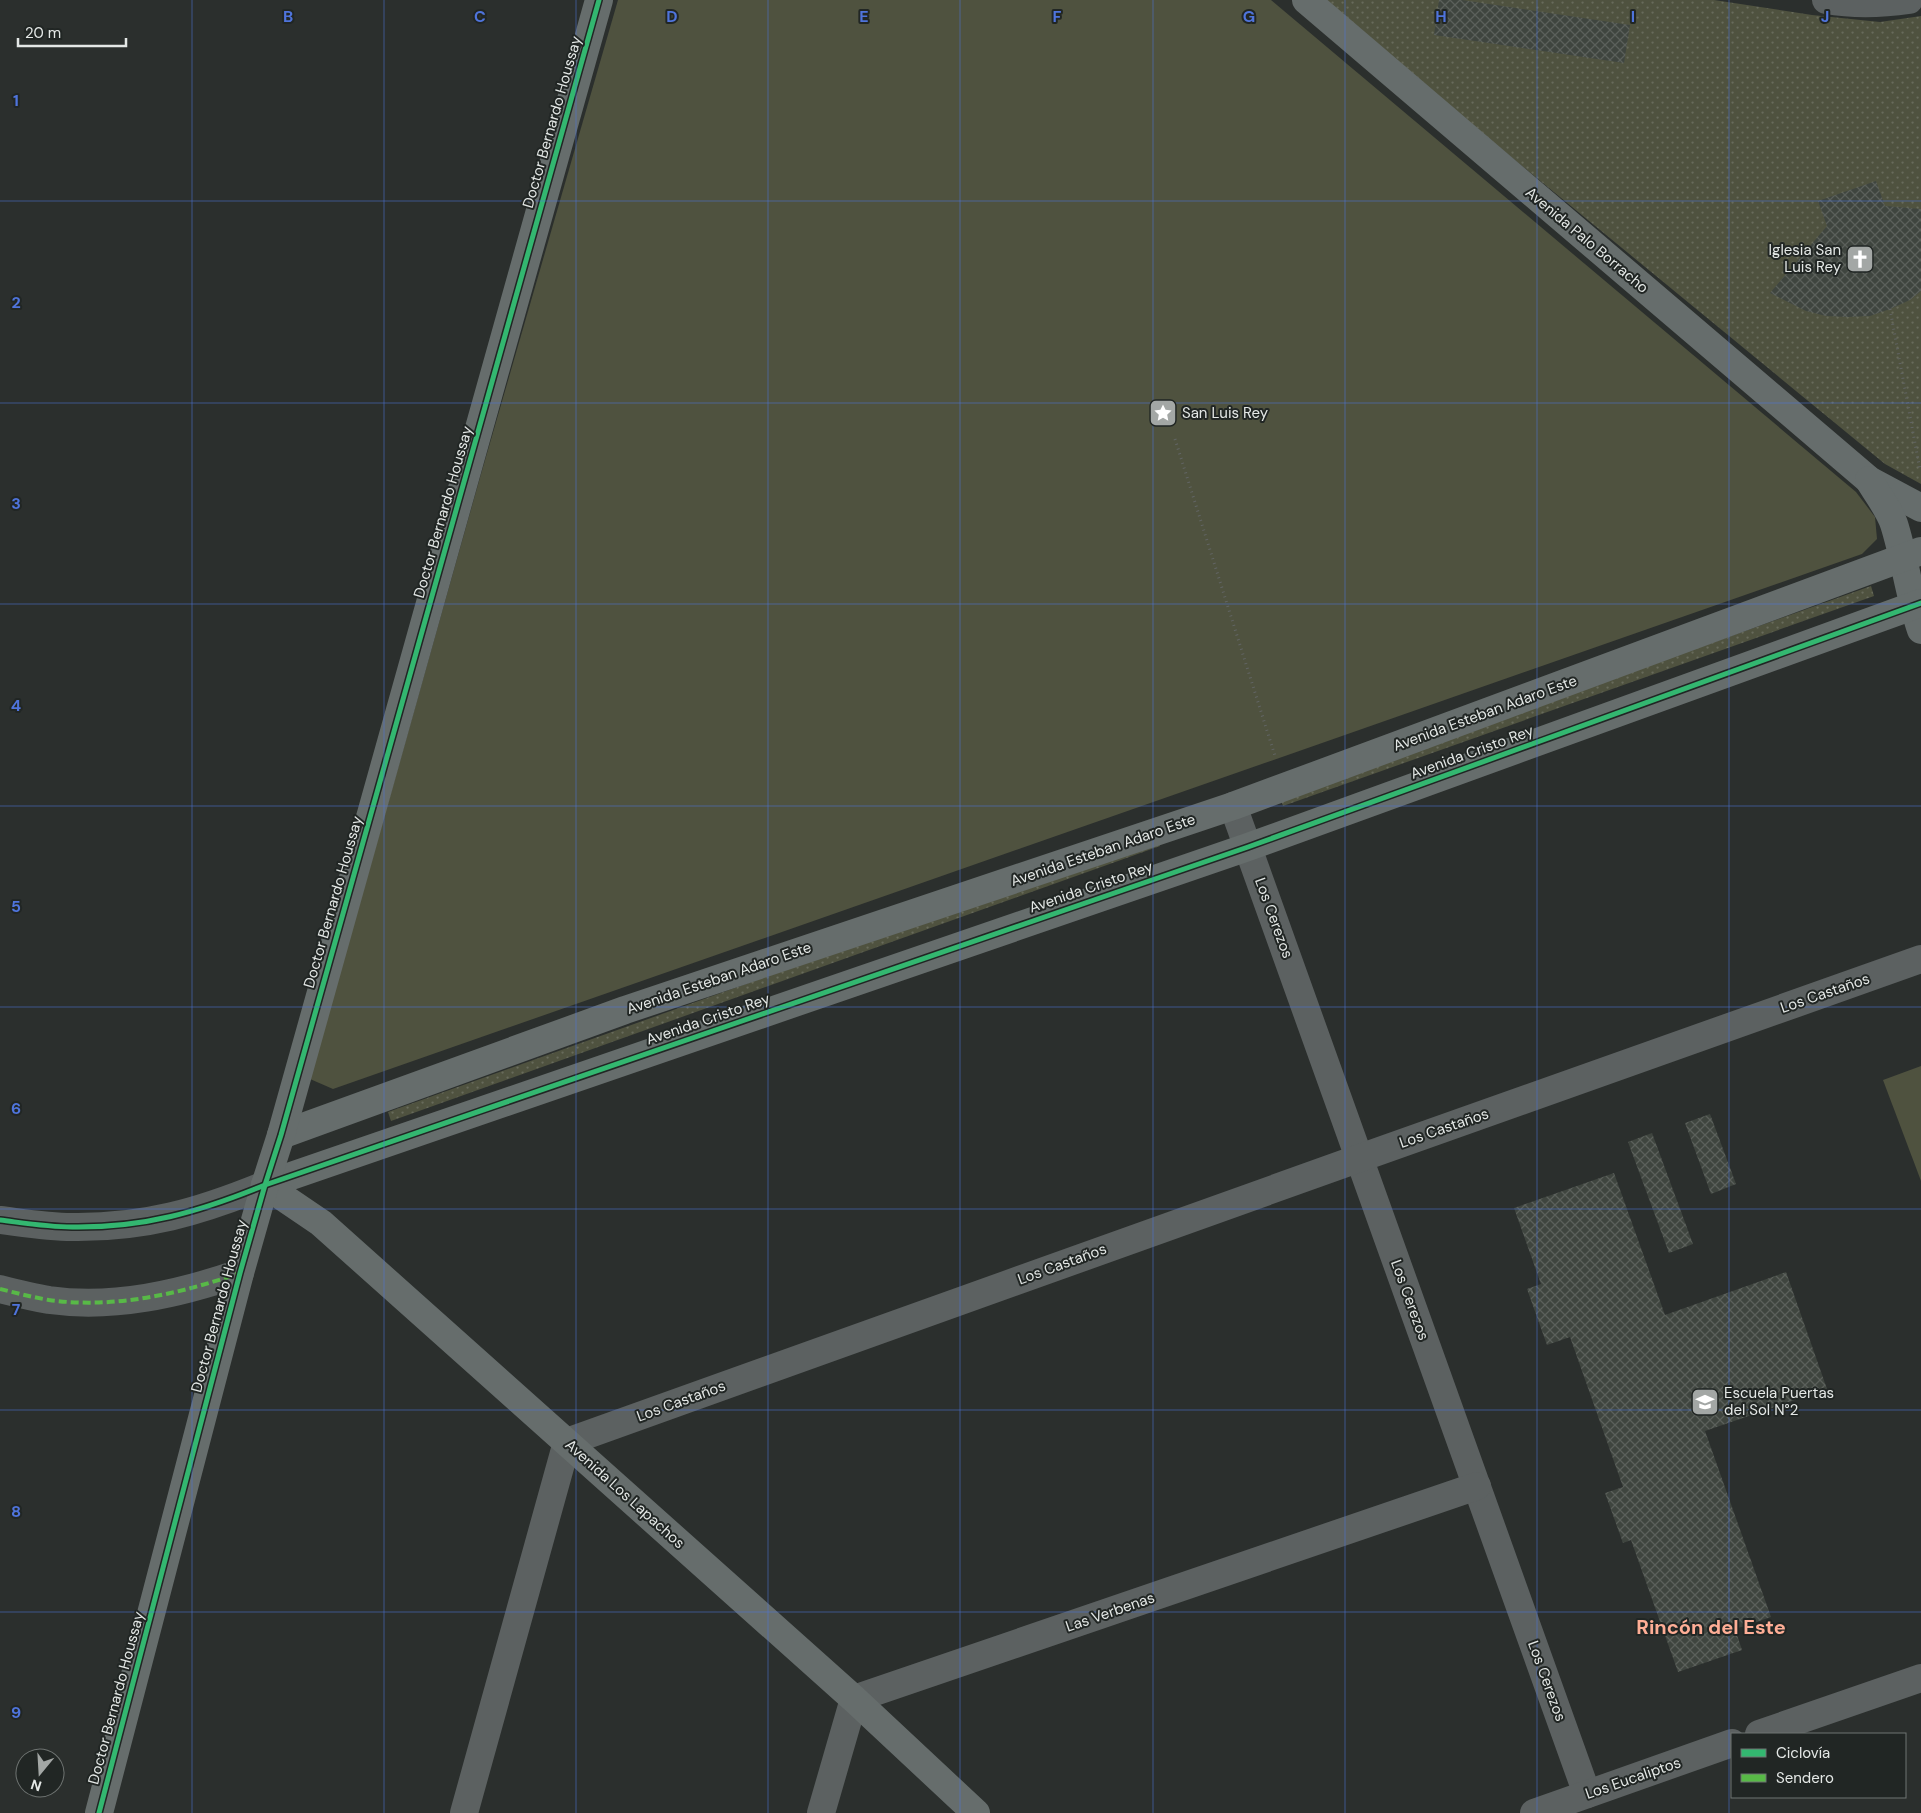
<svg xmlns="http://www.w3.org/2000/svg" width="1921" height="1813" font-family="'DM Sans',sans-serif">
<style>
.grass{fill:url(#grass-dots)}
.park{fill:#4f523f}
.building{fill:url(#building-cross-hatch)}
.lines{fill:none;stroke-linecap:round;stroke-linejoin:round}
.path{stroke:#626564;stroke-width:3;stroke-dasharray:1 4;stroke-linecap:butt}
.street{stroke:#5c6161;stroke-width:28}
.secondary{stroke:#666d6c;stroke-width:28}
.quiet{stroke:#58b947;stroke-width:4;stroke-dasharray:8 4;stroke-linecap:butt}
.cycleway-casing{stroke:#212624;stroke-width:8}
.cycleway{stroke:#33b770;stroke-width:5}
.grid{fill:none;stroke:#4f74dc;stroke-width:1;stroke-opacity:0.55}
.labels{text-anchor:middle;stroke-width:4;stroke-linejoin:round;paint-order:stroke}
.street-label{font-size:15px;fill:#e4e8e6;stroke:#212624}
.poi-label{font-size:15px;fill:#e4e8e6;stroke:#212624;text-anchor:start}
.district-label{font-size:20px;font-weight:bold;fill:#feae96;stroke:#212624}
.grid-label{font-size:16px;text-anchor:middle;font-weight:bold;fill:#4f74dc;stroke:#212624;stroke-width:4;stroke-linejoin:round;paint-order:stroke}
</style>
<defs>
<pattern id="grass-dots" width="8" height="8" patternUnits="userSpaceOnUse" patternTransform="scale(1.25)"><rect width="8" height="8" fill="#4f523f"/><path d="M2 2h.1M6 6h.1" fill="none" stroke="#686b5b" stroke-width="1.8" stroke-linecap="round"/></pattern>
<pattern id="building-cross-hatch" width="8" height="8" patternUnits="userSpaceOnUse" patternTransform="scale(1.25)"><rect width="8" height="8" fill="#3f453f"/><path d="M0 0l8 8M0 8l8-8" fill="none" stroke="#5b605b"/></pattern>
</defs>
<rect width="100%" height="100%" fill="#2b2f2d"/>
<!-- grass -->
<g class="grass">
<polygon points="1320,0 1714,0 1812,15 1880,22 1921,16 1921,484 1885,464"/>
<polygon points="1871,586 1874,596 1283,806 1280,797"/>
<polygon points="1157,837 1160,846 391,1121 388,1112"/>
</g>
<!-- park -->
<g class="park">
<polygon points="618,0 1271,0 1856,492 1875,517 1877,539 1862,554 333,1089 310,1079 481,474"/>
<polygon points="1921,1066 1921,1181 1883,1080"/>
</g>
<!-- building -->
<g class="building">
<polygon points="1439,0 1462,0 1630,25 1624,63 1434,35"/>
<polygon points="1876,181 1885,206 1921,209 1921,291 1910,300 1890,309 1870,316 1848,317 1826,316 1806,311 1770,293 1827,226 1818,201"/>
<polygon points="1710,1114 1736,1184 1711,1194 1685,1123"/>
<polygon points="1652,1133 1693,1244 1669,1253 1628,1142"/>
<polygon points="1614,1173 1665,1315 1786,1272 1827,1389 1705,1431 1771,1617 1735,1629 1742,1650 1678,1672 1631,1540 1623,1543 1605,1493 1623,1487 1570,1337 1547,1345 1527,1289 1541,1284 1514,1208"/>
</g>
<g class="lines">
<!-- path -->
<g class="path">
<polyline points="1890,309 1920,470"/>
<polyline points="1175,439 1275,756"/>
</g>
<!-- street -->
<g class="street">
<path d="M1826 0C1855 5 1881 4 1909 0"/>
<polyline points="1233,806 1587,1794"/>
<path d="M0 1220C24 1223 48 1227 72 1227 144 1228 199 1212 265 1185"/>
<path d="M0 1289C16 1293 32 1297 49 1300 114 1309 179 1294 240 1273"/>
<polyline points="1759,1734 1921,1678"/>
<polyline points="464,1813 567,1442 1360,1158 1921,959"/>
<polyline points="821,1813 854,1699 1477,1486"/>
<polyline points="1534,1813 1732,1743"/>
</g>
<!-- secondary -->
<g class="secondary">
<polyline points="1306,0 1869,480 1921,508"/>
<path d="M1869 480C1877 494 1889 509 1894 524 1905 559 1909 595 1921 630"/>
<polyline points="281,1135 625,1010 1233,806 1921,551"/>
<polyline points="265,1185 1248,847 1921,603"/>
<polyline points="265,1185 321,1223 854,1699 976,1813"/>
<polyline points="99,1813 240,1273 265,1185 281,1135 599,0"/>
</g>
<!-- quiet -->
<path class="quiet" d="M0 1289C16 1293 32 1297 49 1300 114 1309 179 1294 240 1273"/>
<!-- cycleway casing -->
<g class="cycleway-casing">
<g id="cycleway">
<path d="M0 1220C24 1223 48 1227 72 1227 144 1228 199 1212 265 1185L1248 847 1921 603"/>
<polyline points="99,1813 240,1273 265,1185 281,1135 599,0"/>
</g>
</g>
<!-- cycleway -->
<use href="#cycleway" class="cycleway"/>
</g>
<!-- grid -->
<path class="grid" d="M192 0V1813M384 0V1813M576 0V1813M768 0V1813M960 0V1813M1153 0V1813M1345 0V1813M1537 0V1813M1729 0V1813M0 201H1921M0 403H1921M0 604H1921M0 806H1921M0 1007H1921M0 1209H1921M0 1410H1921M0 1612H1921"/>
<!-- icons -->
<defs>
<g id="church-square" transform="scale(1.4375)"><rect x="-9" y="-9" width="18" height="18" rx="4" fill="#a3a7a5" stroke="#212624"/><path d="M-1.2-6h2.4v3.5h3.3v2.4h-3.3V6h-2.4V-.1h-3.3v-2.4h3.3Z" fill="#fff"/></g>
<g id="sight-square" transform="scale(1.4375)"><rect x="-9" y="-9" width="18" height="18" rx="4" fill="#a3a7a5" stroke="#212624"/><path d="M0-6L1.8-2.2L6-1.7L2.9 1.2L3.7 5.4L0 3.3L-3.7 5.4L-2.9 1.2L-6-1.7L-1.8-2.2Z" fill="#fff"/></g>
<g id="school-square" transform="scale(1.4375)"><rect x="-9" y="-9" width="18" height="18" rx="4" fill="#a3a7a5" stroke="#212624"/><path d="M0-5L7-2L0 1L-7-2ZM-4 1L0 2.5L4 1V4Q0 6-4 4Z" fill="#fff"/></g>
</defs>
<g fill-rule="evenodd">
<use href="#church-square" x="1860" y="259"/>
<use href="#sight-square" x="1163" y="413"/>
<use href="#school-square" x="1705" y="1402"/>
</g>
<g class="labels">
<!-- street labels -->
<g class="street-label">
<text transform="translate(552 122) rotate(-74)" y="5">Doctor Bernardo Houssay</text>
<text transform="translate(1587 240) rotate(40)" y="5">Avenida Palo Borracho</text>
<text transform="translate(443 512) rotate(-74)" y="5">Doctor Bernardo Houssay</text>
<text transform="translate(1485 713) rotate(-20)" y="5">Avenida Esteban Adaro Este</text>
<text transform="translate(1472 752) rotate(-20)" y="5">Avenida Cristo Rey</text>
<text transform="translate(1103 850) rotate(-19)" y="5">Avenida Esteban Adaro Este</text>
<text transform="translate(1091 887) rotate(-19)" y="5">Avenida Cristo Rey</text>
<text transform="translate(333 902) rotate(-74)" y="5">Doctor Bernardo Houssay</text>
<text transform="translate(1274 918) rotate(70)" y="5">Los Cerezos</text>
<text transform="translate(719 978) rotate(-19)" y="5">Avenida Esteban Adaro Este</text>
<text transform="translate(1825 993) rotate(-19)" y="5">Los Castaños</text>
<text transform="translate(708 1019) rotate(-19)" y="5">Avenida Cristo Rey</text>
<text transform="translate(1444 1128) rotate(-19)" y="5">Los Castaños</text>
<text transform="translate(1062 1264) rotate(-20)" y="5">Los Castaños</text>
<text transform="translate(1410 1300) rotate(70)" y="5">Los Cerezos</text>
<text transform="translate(219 1306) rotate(-75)" y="5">Doctor Bernardo Houssay</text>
<text transform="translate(681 1401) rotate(-20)" y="5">Los Castaños</text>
<text transform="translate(625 1494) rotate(42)" y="5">Avenida Los Lapachos</text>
<text transform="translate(1110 1612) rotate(-19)" y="5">Las Verbenas</text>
<text transform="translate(1547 1681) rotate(70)" y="5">Los Cerezos</text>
<text transform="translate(116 1698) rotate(-75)" y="5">Doctor Bernardo Houssay</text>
<text transform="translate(1633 1778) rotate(-19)" y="5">Los Eucaliptos</text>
</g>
<!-- poi labels -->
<g class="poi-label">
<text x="1841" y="255" text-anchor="end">Iglesia San<tspan x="1841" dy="17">Luis Rey</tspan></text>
<text x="1182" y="418">San Luis Rey</text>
<text x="1724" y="1398">Escuela Puertas<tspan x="1724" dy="17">del Sol N°2</tspan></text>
</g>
<!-- district labels -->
<g class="district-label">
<text x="1711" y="1634">Rincón del Este</text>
</g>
</g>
<g class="grid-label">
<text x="288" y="22">B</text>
<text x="480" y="22">C</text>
<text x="672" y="22">D</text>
<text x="864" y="22">E</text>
<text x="1057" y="22">F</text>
<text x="1249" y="22">G</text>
<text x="1441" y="22">H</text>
<text x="1633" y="22">I</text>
<text x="1825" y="22">J</text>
<text x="16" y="106">1</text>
<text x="16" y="308">2</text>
<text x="16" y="509">3</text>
<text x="16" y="711">4</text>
<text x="16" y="912">5</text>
<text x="16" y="1114">6</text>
<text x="16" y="1315">7</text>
<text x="16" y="1517">8</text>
<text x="16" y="1718">9</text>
</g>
<!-- legend -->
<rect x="1731" y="1733" width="175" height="65" fill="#212624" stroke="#6f7472"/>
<rect x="1741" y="1749" width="25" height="8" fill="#33b770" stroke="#6f7472"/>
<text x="1776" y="1758" font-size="15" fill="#e4e8e6">Ciclovía</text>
<rect x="1741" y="1774" width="25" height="8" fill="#58b947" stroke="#6f7472"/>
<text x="1776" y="1783" font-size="15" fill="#e4e8e6">Sendero</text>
<!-- north arrow -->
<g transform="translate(40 1773) rotate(198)"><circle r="24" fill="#212624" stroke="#6f7472"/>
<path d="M0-4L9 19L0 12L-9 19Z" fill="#a3a7a5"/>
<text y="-8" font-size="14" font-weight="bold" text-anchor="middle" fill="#e4e8e6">N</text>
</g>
<!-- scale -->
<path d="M18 38v8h108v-8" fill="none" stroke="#e4e8e6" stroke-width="2.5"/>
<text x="25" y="38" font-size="15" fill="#e4e8e6" stroke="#212624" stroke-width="4" paint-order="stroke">20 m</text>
</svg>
